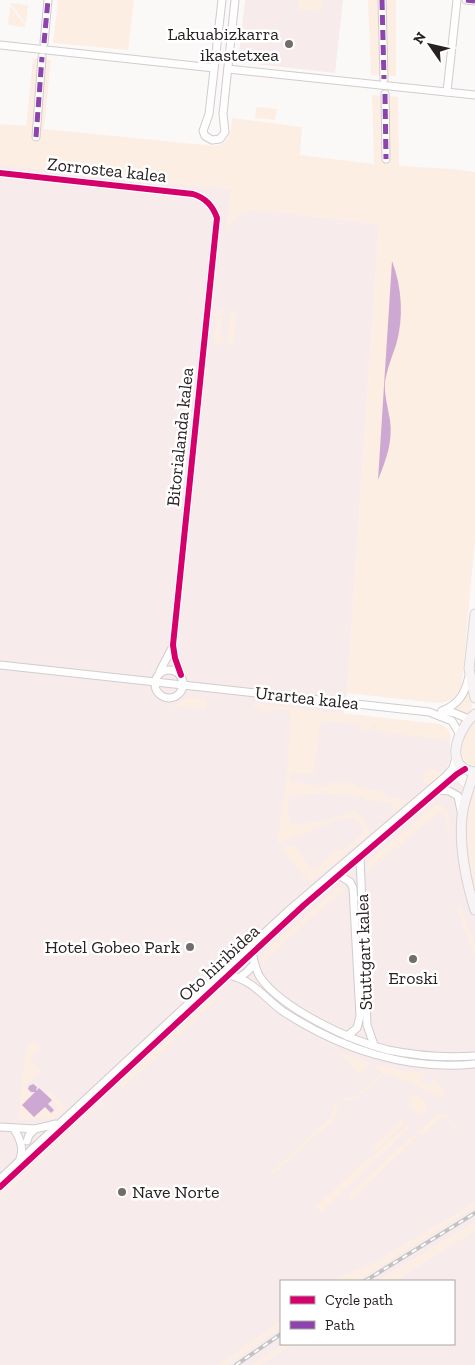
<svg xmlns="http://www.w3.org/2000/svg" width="475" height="1365" font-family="'Zilla Slab',serif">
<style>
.built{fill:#f7ebec}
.green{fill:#fdeee3}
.water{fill:#cda8d2}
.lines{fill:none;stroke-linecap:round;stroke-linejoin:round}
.minor-casing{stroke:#d1cccd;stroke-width:9}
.major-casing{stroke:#d7d4d5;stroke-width:11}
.minor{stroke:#fefefe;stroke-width:7}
.major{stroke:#f8f3f5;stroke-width:9}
.rail-casing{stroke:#c3c2c2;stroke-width:4}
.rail{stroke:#fff;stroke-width:2;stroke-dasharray:5.5;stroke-linecap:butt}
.quiet{stroke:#8e44ad;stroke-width:5;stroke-dasharray:10 5;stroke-linecap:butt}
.cycleway-casing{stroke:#fff;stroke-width:9}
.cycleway{stroke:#d6006c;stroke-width:6}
.poi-dot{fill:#726c6c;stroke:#fff;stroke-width:2}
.labels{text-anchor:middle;stroke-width:5;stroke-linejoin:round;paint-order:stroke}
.poi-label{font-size:18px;fill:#282021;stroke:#fff;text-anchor:end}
.street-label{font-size:18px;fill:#282021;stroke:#fff}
</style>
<rect width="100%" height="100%" fill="#fbf8f8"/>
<!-- built -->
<g class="built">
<polygon points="245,0 343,0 335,73 238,62"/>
<polygon points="0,165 230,189 229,207 379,224 347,693 342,719 445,736 450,743 450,761 445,771 475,796 475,1203 374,1263 332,1281 281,1281 281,1321 219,1365 0,1365"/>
<polygon points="475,1207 475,1222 378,1281 355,1281"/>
<polygon points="475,1230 475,1365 260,1365 292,1344 454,1344 454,1281 394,1281"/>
<polygon points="281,1327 281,1344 284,1344 252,1365 227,1365"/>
</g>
<!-- green -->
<g class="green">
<polygon points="58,0 134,0 128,50 53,43"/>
<polygon points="299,0 323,0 321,12 298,9"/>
<polygon points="368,0 396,0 396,76 371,75"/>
<polygon points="10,3 28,5 26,24"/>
<polygon points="10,5 25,25 25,27 8,25"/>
<path d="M33 58 51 60 44 129 214 146C230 144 231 132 232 118L302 127 300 155 374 164 372 95 398 97 399 166 453 169 475 172V539L462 682C458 697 451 703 437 703L347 693 379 224 254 210C240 212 233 217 228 232H226L230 189 0 165V124L26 126Z"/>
<polygon points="256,107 277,109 275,120 255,118"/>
<polygon points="217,309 223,310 220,337 224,337 223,345 214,344"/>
<polygon points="230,311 237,311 233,346 227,345"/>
<polygon points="469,690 472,706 470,712 465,714 454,709 461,703"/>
<polygon points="186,697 206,699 205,710 178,706 170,709 171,706 177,704"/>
<path d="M252 703 440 724C449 728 452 734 450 743L447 740 377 732 376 726 373 725 372 730H362L361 724 322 721 320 725 314 770 310 775 291 773 290 781 326 787 329 783H357V788L384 791 386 797 409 800 393 813 391 810 394 808 390 802 387 803C379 799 369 803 361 797L322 793 290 796C286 803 287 818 293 824L324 822 354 810 363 818 370 833 310 883 281 849 290 846H296C302 854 305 865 315 869L320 867 332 852C345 851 359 840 364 829L355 818 339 819 277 844 286 784 291 714 288 710C279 708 271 712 263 711L262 709 253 706Z"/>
<path d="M475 722V766C451 762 464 733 475 722Z"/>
<polygon points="430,769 444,772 430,784 424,784 423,775"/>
<path d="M471 791H475V893C466 859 464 826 471 791Z"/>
<polygon points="435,805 442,805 449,814 449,829 447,829 445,815 441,812 438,813 397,848 395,847 367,873 367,866 371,858"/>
<polygon points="338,887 345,890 313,916 262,964 262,957 266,950"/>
<polygon points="461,908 475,946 475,957 457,909"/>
<polygon points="259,979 338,1034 336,1039 283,1008 255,984"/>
<polygon points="217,994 220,997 122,1089 119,1084"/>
<polygon points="33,1040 41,1048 30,1059 41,1071 26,1085 27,1090 33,1094 23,1105 45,1107 52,1113 58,1107 46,1094 49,1091 66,1108 57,1117 52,1119 18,1119 25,1052"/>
<polygon points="339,1052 371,1063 359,1074"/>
<polygon points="376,1064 405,1071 426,1073 421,1080 429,1085 434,1078 446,1094 442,1097 386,1073 356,1099 347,1101 339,1097 342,1095 345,1098 355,1097 381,1073 376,1067"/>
<polygon points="415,1094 422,1098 427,1105 426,1112 419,1114 411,1108 408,1103 409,1098"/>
<polygon points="101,1101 104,1104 96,1108 0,1199 0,1195"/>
<path d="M334 1102C340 1107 337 1114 333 1121L278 1170 273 1174 270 1173 332 1115 334 1111 333 1104Z"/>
<path d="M442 1113 448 1116 462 1133C454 1130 452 1121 444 1117L439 1119 421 1136 417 1132 433 1118Z"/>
<polygon points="402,1119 405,1123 375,1152 371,1148"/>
<polygon points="407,1125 410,1128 377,1160 373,1156"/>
<polygon points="414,1134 417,1137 351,1200 348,1196"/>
<polygon points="370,1156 375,1161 321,1212 316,1206"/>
<polygon points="475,1203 475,1207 369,1274 355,1281 332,1281 374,1263"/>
<polygon points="475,1222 475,1230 394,1281 378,1281"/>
<polygon points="281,1321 281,1327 227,1365 219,1365"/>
<polygon points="284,1344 292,1344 260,1365 252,1365"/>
</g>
<!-- water -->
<g class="water">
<path d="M392 261C402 287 404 318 396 345 392 357 387 369 385 382 384 394 388 408 390 420 393 442 386 460 378 480Z"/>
<polygon points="33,1084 37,1087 36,1091 39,1088 52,1100 48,1104 54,1110 51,1113 45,1107 34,1117 22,1105 35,1092 31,1092 28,1089 29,1086"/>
</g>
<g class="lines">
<!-- minor casing -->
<g class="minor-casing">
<g id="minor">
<polyline points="222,0 209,114 203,131 205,136 212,140 220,139 225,132 223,114 235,0"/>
<polyline points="382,0 384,79"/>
<polyline points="466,0 475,1"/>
<polyline points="44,43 48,0"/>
<polyline points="0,45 214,68"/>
<polyline points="228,69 475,95"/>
<polyline points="447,92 457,0"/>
<polyline points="385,94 386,159"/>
<polyline points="36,137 42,57"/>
<path d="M0 173 193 194C206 198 213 206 217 218L173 645 175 658 181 675"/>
<polyline points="0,665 429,712 452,721 459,733"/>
<circle cx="169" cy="684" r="14"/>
<polyline points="160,671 173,646"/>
<path d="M442 711C459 704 465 694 469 676"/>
<polyline points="442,711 454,713 469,719"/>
<polyline points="439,790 449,791 458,796 461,811"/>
<polyline points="360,857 367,1025 374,1045"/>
<polyline points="339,875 350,882 353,888 360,1016 357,1028 347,1036"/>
<path d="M252 952C254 961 255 969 260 977 282 1009 351 1041 388 1050 417 1056 446 1058 475 1056"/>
<path d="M228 975C254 980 264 998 284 1012 341 1049 407 1071 475 1064"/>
<polyline points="240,977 247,972 254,964"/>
<polyline points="0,1127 35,1129 56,1124"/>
<path d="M14 1129C20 1139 24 1147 20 1159"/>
<polyline points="27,1141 29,1135 35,1129"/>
<polyline points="0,1179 287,912 445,777 453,768 456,757"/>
<polyline points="0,1187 304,905 457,774 465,769"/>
</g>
</g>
<!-- major casing -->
<g class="major-casing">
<g id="major">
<polyline points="475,614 469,669 475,698"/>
<path d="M475 714C458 728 442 768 475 772"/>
<path d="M474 772C470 787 463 802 462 817 459 848 466 881 475 910"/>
</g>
</g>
<!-- minor -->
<use href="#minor" class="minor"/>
<!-- major -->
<use href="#major" class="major"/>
<!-- rail casing -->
<g class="rail-casing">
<g id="rail">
<polyline points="365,1281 475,1213"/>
<polyline points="236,1365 281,1334"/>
</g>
</g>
<!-- rail -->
<use href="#rail" class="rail"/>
<!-- quiet -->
<g class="quiet">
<polyline points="382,0 384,79"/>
<polyline points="466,0 475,1"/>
<polyline points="44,43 48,0"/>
<polyline points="385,94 386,159"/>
<polyline points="36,137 42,57"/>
</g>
<!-- cycleway casing -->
<g class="cycleway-casing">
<g id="cycleway">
<path d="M0 173 193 194C206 198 213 206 217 218L173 645 175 658 181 675"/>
<polyline points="0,1187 304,905 457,774 465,769"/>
</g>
</g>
<!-- cycleway -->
<use href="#cycleway" class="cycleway"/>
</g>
<!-- markers -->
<g class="poi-dot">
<circle cx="289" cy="44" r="5"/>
<circle cx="190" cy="947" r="5"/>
<circle cx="413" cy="959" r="5"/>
<circle cx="122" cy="1192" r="5"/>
</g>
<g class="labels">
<!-- poi labels -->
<g class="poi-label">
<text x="279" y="40">Lakuabizkarra<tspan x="279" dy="21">ikastetxea</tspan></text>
<text x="180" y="953">Hotel Gobeo Park</text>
<text x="413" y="984" text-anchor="middle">Eroski</text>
<text x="132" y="1198" text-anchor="start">Nave Norte</text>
</g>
<!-- street labels -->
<g class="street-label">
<text transform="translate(107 170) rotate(6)" y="6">Zorrostea kalea</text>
<text transform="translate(180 437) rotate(-84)" y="6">Bitorialanda kalea</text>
<text transform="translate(307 698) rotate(6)" y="6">Urartea kalea</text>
<text transform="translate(364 952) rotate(-92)" y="6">Stuttgart kalea</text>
<text transform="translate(219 963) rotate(-43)" y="6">Oto hiribidea</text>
</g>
</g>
<!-- legend -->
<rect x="280" y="1280" width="175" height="65" fill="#ffffff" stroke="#a9a6a6"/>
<rect x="290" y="1296" width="25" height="8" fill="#d6006c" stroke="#a9a6a6"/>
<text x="325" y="1305" font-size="15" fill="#282021">Cycle path</text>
<rect x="290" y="1321" width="25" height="8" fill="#8e44ad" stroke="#a9a6a6"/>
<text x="325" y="1330" font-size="15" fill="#282021">Path</text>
<!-- north arrow -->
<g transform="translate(430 45) rotate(304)" stroke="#ffffff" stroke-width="4" paint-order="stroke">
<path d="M0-4L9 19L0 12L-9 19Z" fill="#282021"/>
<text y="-8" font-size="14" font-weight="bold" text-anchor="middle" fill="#282021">N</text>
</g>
</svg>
